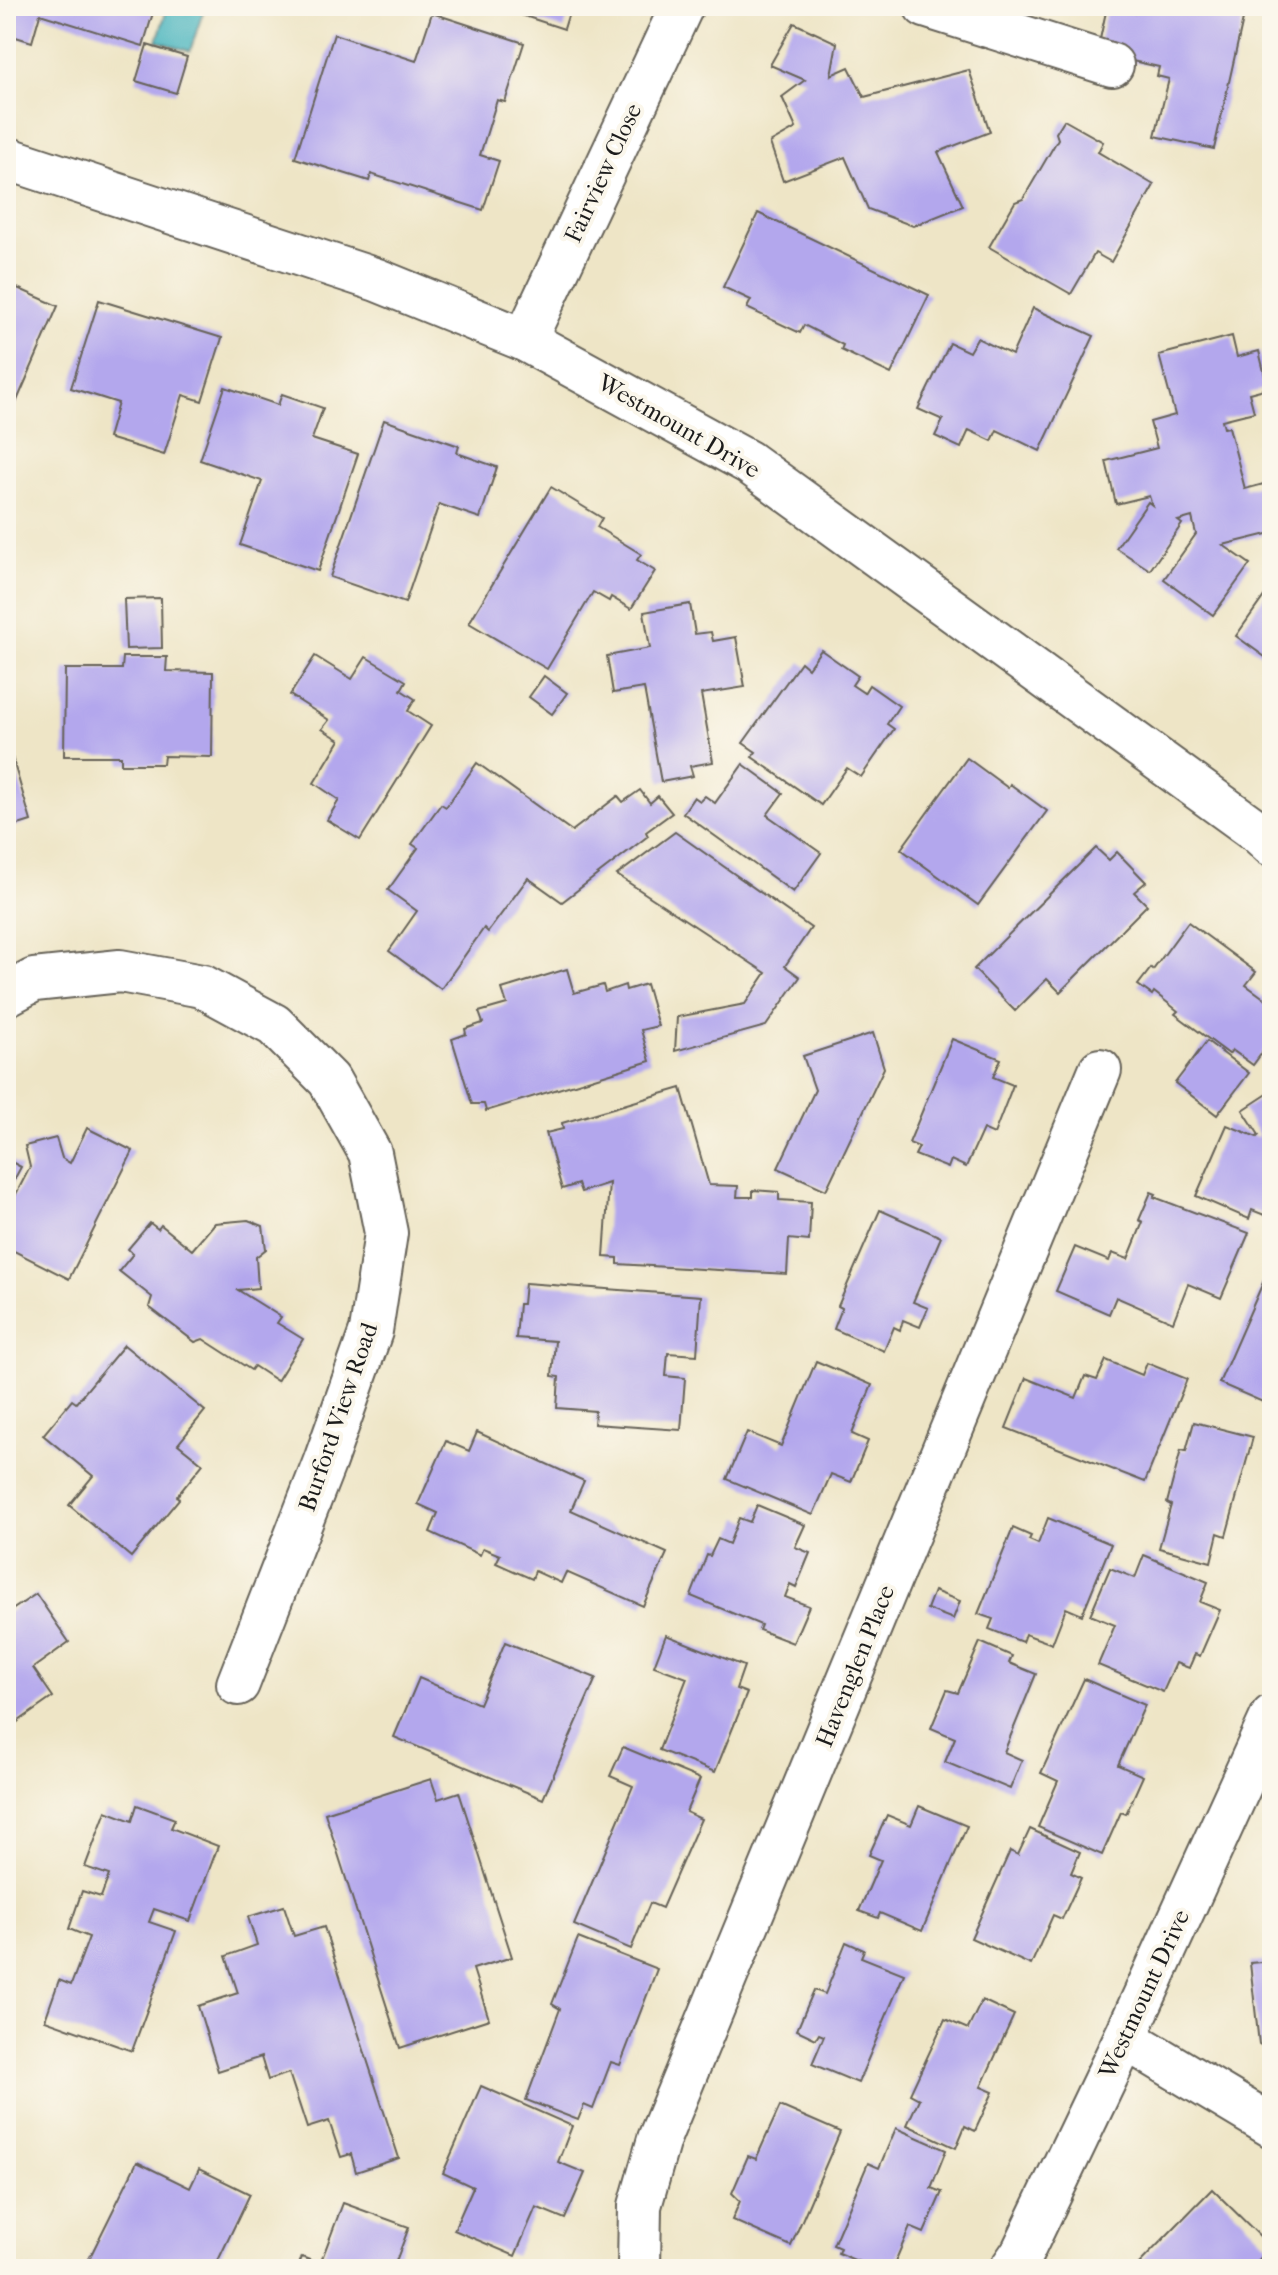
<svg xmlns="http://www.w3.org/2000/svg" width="1278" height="2275" font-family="'IM FELL French Canon',serif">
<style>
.water{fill:#44b3bd;stroke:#30686c;stroke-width:2}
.building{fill:#b3a7ed}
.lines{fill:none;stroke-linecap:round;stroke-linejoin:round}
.minor-casing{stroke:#666258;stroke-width:46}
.minor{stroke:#fff;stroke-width:42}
.labels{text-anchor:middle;stroke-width:8;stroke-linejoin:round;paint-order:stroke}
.street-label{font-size:24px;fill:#1c1c1c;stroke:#fbf7ec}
</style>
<rect width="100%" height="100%" fill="#fbf7ec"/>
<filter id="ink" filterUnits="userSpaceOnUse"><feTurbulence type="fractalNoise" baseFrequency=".0125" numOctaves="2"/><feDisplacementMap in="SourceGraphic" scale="16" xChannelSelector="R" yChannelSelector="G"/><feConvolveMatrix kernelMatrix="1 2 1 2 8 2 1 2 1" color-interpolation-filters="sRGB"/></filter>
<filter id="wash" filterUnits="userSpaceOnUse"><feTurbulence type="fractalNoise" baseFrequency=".006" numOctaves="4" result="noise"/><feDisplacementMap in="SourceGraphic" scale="32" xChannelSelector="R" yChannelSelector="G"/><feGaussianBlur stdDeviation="1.8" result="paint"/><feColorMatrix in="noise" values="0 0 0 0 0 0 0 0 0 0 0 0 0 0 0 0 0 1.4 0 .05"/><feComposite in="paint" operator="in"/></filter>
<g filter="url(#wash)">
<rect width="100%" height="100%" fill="#eee5c6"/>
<!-- water -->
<polygon class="water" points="168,6 205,6 190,51 157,41"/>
<g id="blocks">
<!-- building -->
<g class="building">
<polygon points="6,6 155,6 143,46 40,14 32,42 6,34"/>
<polygon points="494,6 571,6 564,29"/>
<polygon points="1135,6 1246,6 1214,149 1155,136 1169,79 1157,76 1159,67 1097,53 1107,7 1134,13"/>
<polygon points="432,13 524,43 505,102 497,100 480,155 499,161 483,210 371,174 369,181 295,158 334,34 416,61"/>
<polygon points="794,23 837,43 831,75 849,67 864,97 969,70 990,132 938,152 963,206 913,226 868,209 845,157 783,181 770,143 796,128 782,97 805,80 770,65"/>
<polygon points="147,45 187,57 176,93 136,81"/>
<polygon points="1064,120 1103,142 1098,152 1154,185 1111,262 1095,253 1071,294 989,247 1015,202 1023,199 1058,139 1056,133"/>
<polygon points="758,213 929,295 891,374 841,350 843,345 804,325 800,333 747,308 751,300 723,287"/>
<polygon points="6,283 58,306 6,426"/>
<polygon points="99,300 222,338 202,401 183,395 164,455 108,438 118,403 71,388"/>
<polygon points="1033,308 1094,336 1040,451 997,430 992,441 969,430 961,448 935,436 943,420 918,409 950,343 969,352 977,338 1012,355"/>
<polygon points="1232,336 1237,357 1259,351 1268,388 1249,393 1254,412 1222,420 1224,428 1229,427 1245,489 1271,482 1272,533 1223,545 1250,564 1213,615 1164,579 1196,534 1192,517 1178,521 1182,524 1150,570 1116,548 1148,502 1152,505 1149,496 1116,504 1106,461 1157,448 1150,422 1175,415 1159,355"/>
<polygon points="225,387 278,405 282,394 323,408 312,439 358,454 318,571 240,545 262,481 200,460"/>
<polygon points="384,420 459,446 457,453 497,467 480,518 439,504 405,603 330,577"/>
<polygon points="551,487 602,518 597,527 641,554 637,560 655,571 631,609 611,597 609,601 593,592 547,669 469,623"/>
<polygon points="1272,585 1272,662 1236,636"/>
<polygon points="161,598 162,648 126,649 124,599"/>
<polygon points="690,604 695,634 711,632 713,641 736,637 745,687 701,694 713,762 690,766 693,776 661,782 644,688 613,693 607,656 650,648 644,612"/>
<polygon points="821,650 858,676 852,685 864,693 869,685 899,706 887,724 894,729 861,777 847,768 821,805 752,757 756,752 743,743 801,662 808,668"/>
<polygon points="315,656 352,679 366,657 406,681 401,690 415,699 408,711 431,726 360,840 327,820 339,800 314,783 340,740 322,729 329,720 290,695"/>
<polygon points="123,657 167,657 166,671 213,672 212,757 164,756 163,764 121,764 121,756 64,756 65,669 122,669"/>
<polygon points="544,676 567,693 552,714 529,697"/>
<polygon points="12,757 31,821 6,829 6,759"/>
<polygon points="967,758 1008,788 1010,784 1047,811 978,905 901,849"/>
<polygon points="477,763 572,831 618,796 623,802 640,790 650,803 658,796 672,813 646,832 648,836 562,902 528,878 488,932 484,928 441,989 389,951 417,911 388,890 418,848 412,844 441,804 446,807"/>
<polygon points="743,764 783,793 767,815 821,853 793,892 683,813 694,797 700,801 705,796 715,803"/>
<polygon points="675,832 811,928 785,966 800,977 766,1026 675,1051 677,1017 745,1004 766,973 617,875"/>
<polygon points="1096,848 1109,860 1117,852 1146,882 1134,892 1147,905 1060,992 1047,979 1015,1011 974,969"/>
<polygon points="1188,922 1256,972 1246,985 1272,1004 1272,1039 1253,1065 1232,1050 1229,1054 1175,1014 1178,1011 1154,992 1152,995 1138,985 1151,968 1153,970"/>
<polygon points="567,969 574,993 603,985 605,992 625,985 626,990 646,984 658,1026 641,1030 650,1061 486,1111 484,1104 472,1104 452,1039 466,1034 465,1029 483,1023 479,1012 507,1004 502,989"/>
<polygon points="873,1033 884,1068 826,1190 778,1168 815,1090 803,1056"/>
<polygon points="952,1039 1001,1059 993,1077 1013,1085 994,1134 983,1129 966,1167 951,1160 948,1168 915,1155 919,1147 909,1143"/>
<polygon points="1207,1041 1249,1073 1217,1115 1175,1083"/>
<polygon points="681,1088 709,1185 738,1186 737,1197 753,1197 753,1190 779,1192 779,1200 811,1202 809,1241 789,1239 787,1274 618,1264 618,1258 604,1257 609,1183 581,1192 578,1184 562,1189 546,1133 563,1129 562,1123"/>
<polygon points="1272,1091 1272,1218 1252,1210 1249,1219 1196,1196 1227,1125 1257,1137 1259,1135 1243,1110"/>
<polygon points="87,1128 133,1151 69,1279 6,1247 6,1159 21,1167 7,1193 15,1196 30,1167 25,1146 56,1138 62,1158 70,1163"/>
<polygon points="1151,1192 1156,1194 1154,1197 1249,1233 1221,1298 1188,1284 1173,1322 1116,1297 1109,1314 1056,1291 1075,1247 1109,1261 1112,1253 1128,1259 1143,1222 1139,1220"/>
<polygon points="880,1210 941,1237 913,1302 928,1308 920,1327 903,1320 900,1330 894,1327 884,1351 834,1329 842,1308 838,1306"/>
<polygon points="248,1220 263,1226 266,1249 256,1257 258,1288 238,1290 281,1317 277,1323 303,1339 277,1381 254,1366 251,1370 203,1339 195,1342 149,1307 152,1297 119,1271 133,1254 128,1249 150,1223 158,1229 161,1225 192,1250 215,1223"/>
<polygon points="1272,1262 1272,1406 1219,1383"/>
<polygon points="525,1283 701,1296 697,1355 668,1353 666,1376 685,1378 681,1430 594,1424 595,1411 557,1408 559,1377 552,1376 555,1341 516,1338 519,1304 523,1304"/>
<polygon points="124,1345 205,1411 178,1444 203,1464 177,1496 179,1499 131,1557 69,1505 93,1476 43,1435 72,1400 76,1403"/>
<polygon points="1106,1360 1142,1375 1147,1363 1187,1379 1145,1482 1006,1428 1026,1378 1076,1398 1085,1376 1097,1380"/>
<polygon points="816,1361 872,1385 852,1434 868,1441 851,1482 831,1474 813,1515 727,1479 747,1432 781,1446"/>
<polygon points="1194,1422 1253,1437 1226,1536 1218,1533 1211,1562 1159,1548 1171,1505 1167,1503 1181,1450 1186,1451"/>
<polygon points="477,1432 584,1481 571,1510 667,1553 643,1606 566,1572 561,1583 535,1571 532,1579 496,1563 500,1555 483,1548 480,1555 430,1532 438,1513 418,1504 446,1441 469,1451"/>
<polygon points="757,1505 805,1525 795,1547 810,1553 796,1587 790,1584 785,1597 809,1606 793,1643 759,1630 761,1625 691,1596 707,1555 710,1556 718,1539 729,1544 739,1518 750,1522"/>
<polygon points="1048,1518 1111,1544 1082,1615 1066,1608 1052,1644 1025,1634 1022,1642 989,1629 993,1619 978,1614 1013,1528 1031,1536 1029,1540 1038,1544"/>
<polygon points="1144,1555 1208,1582 1200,1602 1220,1610 1200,1656 1195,1654 1189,1668 1176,1663 1163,1692 1098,1665 1115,1625 1090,1615 1110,1568 1135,1578"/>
<polygon points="934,1591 960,1601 953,1619 927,1609"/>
<polygon points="36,1594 69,1642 33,1668 53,1697 6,1730 6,1614"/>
<polygon points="666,1635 744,1666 736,1689 747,1693 715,1772 659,1750 687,1678 654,1666"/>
<polygon points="505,1642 596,1678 543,1799 394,1737 419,1678 479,1704"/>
<polygon points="980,1642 1012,1656 1009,1663 1036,1674 1004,1752 1022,1760 1010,1789 945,1762 955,1738 931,1728 947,1690 958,1693"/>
<polygon points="1084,1679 1145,1705 1118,1765 1143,1776 1126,1814 1121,1812 1102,1855 1038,1827 1058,1781 1041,1773"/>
<polygon points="623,1747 700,1779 686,1812 701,1819 662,1908 650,1903 631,1949 574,1925 633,1786 610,1776"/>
<polygon points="431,1779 438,1799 459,1792 512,1957 473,1969 489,2019 400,2048 325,1813"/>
<polygon points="137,1805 175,1819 171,1828 218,1846 190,1921 154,1909 149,1922 176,1931 132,2051 45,2020 59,1980 71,1985 89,1937 69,1929 82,1891 101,1897 109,1875 85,1867 106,1811 132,1821"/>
<polygon points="919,1806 967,1826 922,1931 880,1913 878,1918 859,1911 881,1860 869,1855 887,1815 911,1825"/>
<polygon points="1030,1829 1080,1852 1071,1873 1081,1878 1062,1919 1053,1915 1031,1965 971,1938 1010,1851 1018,1855"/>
<polygon points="284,1906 294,1936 324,1927 399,2158 356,2172 351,2154 341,2157 329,2121 307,2128 289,2073 268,2080 261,2057 218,2071 198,2006 238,1993 226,1956 257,1945 248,1917"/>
<polygon points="578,1938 657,1969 620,2065 611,2062 593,2109 584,2105 578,2120 526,2100 560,2009 552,2004"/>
<polygon points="846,1942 864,1950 861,1957 904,1974 858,2083 812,2064 824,2036 819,2034 816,2039 797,2030 814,1990 825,1994"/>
<polygon points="1272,1961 1272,2052 1259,2044 1250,1963"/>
<polygon points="982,2000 1014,2015 981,2087 993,2092 975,2131 965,2126 956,2148 907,2125 919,2099 910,2094 945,2019 968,2029"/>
<polygon points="481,2086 572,2126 558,2162 585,2173 565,2219 536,2207 515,2256 454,2230 473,2187 443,2173"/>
<polygon points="780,2106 840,2132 791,2246 732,2220 740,2201 732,2193 748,2156 756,2159"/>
<polygon points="896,2128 946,2150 931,2188 942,2192 924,2233 910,2227 892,2269 876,2269 838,2253 840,2248 833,2245 868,2163 879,2168"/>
<polygon points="137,2162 190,2188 199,2169 250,2194 214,2269 84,2269"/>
<polygon points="1212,2189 1271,2247 1250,2269 1134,2269"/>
<polygon points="343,2203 409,2227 393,2269 297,2269 302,2257 320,2264"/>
</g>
</g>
</g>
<g filter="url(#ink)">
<use href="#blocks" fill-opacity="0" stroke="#666258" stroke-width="2"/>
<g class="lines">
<!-- minor casing -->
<g class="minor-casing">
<g id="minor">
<polyline points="925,6 1112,65"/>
<polyline points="6,158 377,280 525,340 748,462 1258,832 1272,845"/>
<polyline points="525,340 682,6"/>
<polyline points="6,995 34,980 120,971 202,986 274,1025 329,1080 370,1153 386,1233 371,1331 325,1461 238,1684"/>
<polyline points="1125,2038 1272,2126"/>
<polyline points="639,2269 640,2206 659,2139 1100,1070"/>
<polyline points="1011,2269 1022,2253 1125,2038 1272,1716"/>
</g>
</g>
<!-- minor -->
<use href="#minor" class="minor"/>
</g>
</g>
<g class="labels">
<!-- street labels -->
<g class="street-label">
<text transform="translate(603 173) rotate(-65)" y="8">Fairview Close</text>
<text transform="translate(679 426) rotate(30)" y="8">Westmount Drive</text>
<text transform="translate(338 1417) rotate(-71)" y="8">Burford View Road</text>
<text transform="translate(855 1666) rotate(-68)" y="8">Havenglen Place</text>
<text transform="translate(1144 1994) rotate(-65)" y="8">Westmount Drive</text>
</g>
</g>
<!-- margin -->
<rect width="1278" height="2275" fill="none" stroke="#fbf7ec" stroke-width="32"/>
</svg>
